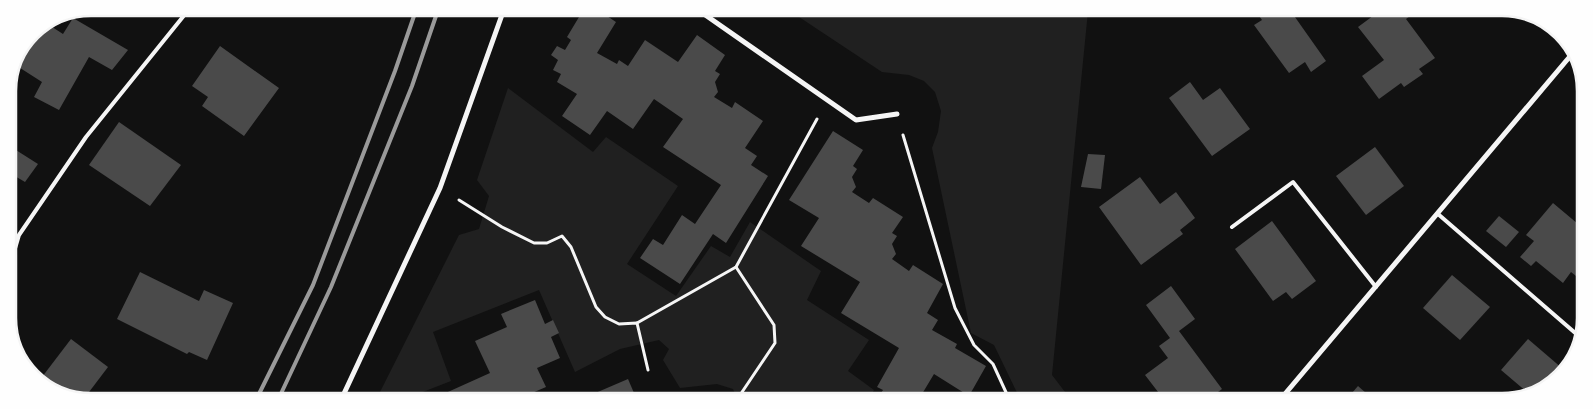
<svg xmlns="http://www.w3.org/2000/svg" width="1593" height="409" font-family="Helvetica,sans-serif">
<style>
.green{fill:#202020}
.building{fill:#4a4a4a}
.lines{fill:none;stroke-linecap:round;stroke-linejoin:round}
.path{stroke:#f5f5f5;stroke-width:3}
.service{stroke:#f5f5f5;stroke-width:4}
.minor{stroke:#f5f5f5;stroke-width:5}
.rail{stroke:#9a9a9a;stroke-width:4}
.rim{fill:none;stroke:#f5f5f5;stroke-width:2.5}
</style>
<rect width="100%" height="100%" fill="#111"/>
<!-- green -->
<g class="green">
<polygon points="790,11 1088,11 1052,375 1072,401 1021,401 994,345 971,333 932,148 938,132 941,111 935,92 924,81 909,75 882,72"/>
<polygon points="508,88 593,152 606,137 678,186 627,264 676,296 711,246 730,257 750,222 821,271 807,300 869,340 848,371 874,390 868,401 738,401 733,389 717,384 680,388 663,360 669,349 659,340 620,349 575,372 539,290 433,332 451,381 415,395 416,400 376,400 459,235 479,229 489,196 477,180"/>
</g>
<!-- building -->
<g class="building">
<polygon points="1419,9 1406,19 1435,58 1419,69 1423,74 1404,87 1401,83 1379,99 1362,76 1384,60 1358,27 1381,10"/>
<polygon points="1255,10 1290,10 1326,61 1311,72 1305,62 1289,73 1254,25 1262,20"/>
<polygon points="582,12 601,12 616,22 597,53 617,64 619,60 628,66 645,40 678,62 697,35 725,55 715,71 720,74 715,82 718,92 714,97 732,108 735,102 763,121 745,148 757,156 751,165 768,176 726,243 713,234 680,284 640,258 653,239 663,245 682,215 695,224 721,185 663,147 683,119 654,99 633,129 607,111 590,135 562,116 577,94 557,82 561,74 553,70 558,60 551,55 557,46 565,50 571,40 567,37"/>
<polygon points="73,18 128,50 112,70 89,57 59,110 34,97 42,82 17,66 32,32 46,23 63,34"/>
<polygon points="220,46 279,88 244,136 202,106 208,97 192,86"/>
<polygon points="1190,82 1203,100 1220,88 1250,129 1212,156 1169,98"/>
<polygon points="119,122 181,165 150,206 89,165"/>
<polygon points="833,131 863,150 853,166 857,169 852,177 856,187 852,192 869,203 873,198 903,217 892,233 897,236 892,244 896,254 892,259 909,271 913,265 943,284 927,313 938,320 932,330 957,344 955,348 986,366 969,396 934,374 919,399 922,401 876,401 883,390 877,387 899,348 841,313 860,282 801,246 819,218 789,200"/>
<polygon points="8,145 38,164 25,182 8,172"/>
<polygon points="1375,147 1404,186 1366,215 1336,176"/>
<polygon points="1088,154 1105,155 1101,189 1081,187"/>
<polygon points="1140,177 1160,204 1176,192 1195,218 1180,230 1183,234 1141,265 1099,207"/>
<polygon points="1553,203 1584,229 1584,267 1576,276 1571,272 1563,283 1536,261 1531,266 1520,257 1534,241 1526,235"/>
<polygon points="1499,216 1519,232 1506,247 1486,231"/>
<polygon points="1272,221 1316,281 1292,299 1286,292 1273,301 1235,249"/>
<polygon points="140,272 199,301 204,290 233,303 207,360 189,352 187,354 117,319"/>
<polygon points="1452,275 1490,307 1460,340 1423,308"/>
<polygon points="1171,286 1195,319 1179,331 1222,389 1206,401 1165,401 1145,375 1168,358 1159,346 1170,338 1146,305"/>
<polygon points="535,300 545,324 553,320 559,333 551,337 560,358 537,368 546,387 518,399 519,400 430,400 490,373 475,341 507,327 501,314"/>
<polygon points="71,339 108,367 83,400 75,400 39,381"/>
<polygon points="1528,339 1563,369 1557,381 1528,393 1501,370"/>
<polygon points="628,379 637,400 579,400"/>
<polygon points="1358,386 1375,401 1345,401"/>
</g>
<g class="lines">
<!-- path -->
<g class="path">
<polyline points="903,135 955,308 974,345 993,364 1010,401"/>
<polyline points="459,200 502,227 534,243 547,243 562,236 571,247 596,307 605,317 619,324 637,323 648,370"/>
<polyline points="637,323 736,267 817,119"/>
<polyline points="736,401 775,343 774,325 736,267"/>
</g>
<!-- service -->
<g class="service">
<polyline points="1438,214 1581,338"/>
<polyline points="1232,227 1293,182 1376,287"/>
<polyline points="9,269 19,235 86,137 186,13"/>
</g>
<!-- minor -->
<g class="minor">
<polyline points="701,12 856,120 897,114"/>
<polyline points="341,400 440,188 503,12"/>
<polyline points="1279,401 1572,54"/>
</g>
<!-- rail -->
<g class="rail">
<polyline points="256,400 313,285 395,71 415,13"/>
<polyline points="278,400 331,287 412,86 437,13"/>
</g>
</g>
<!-- crop -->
<path d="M0 0H1593V409H0ZM91 16H1502A75 75 0 0 1 1577 91V318A75 75 0 0 1 1502 393H91A75 75 0 0 1 16 318V91A75 75 0 0 1 91 16Z" fill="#fefefe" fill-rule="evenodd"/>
<path class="rim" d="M91 16H1502A75 75 0 0 1 1577 91V318A75 75 0 0 1 1502 393H91A75 75 0 0 1 16 318V91A75 75 0 0 1 91 16Z"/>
</svg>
